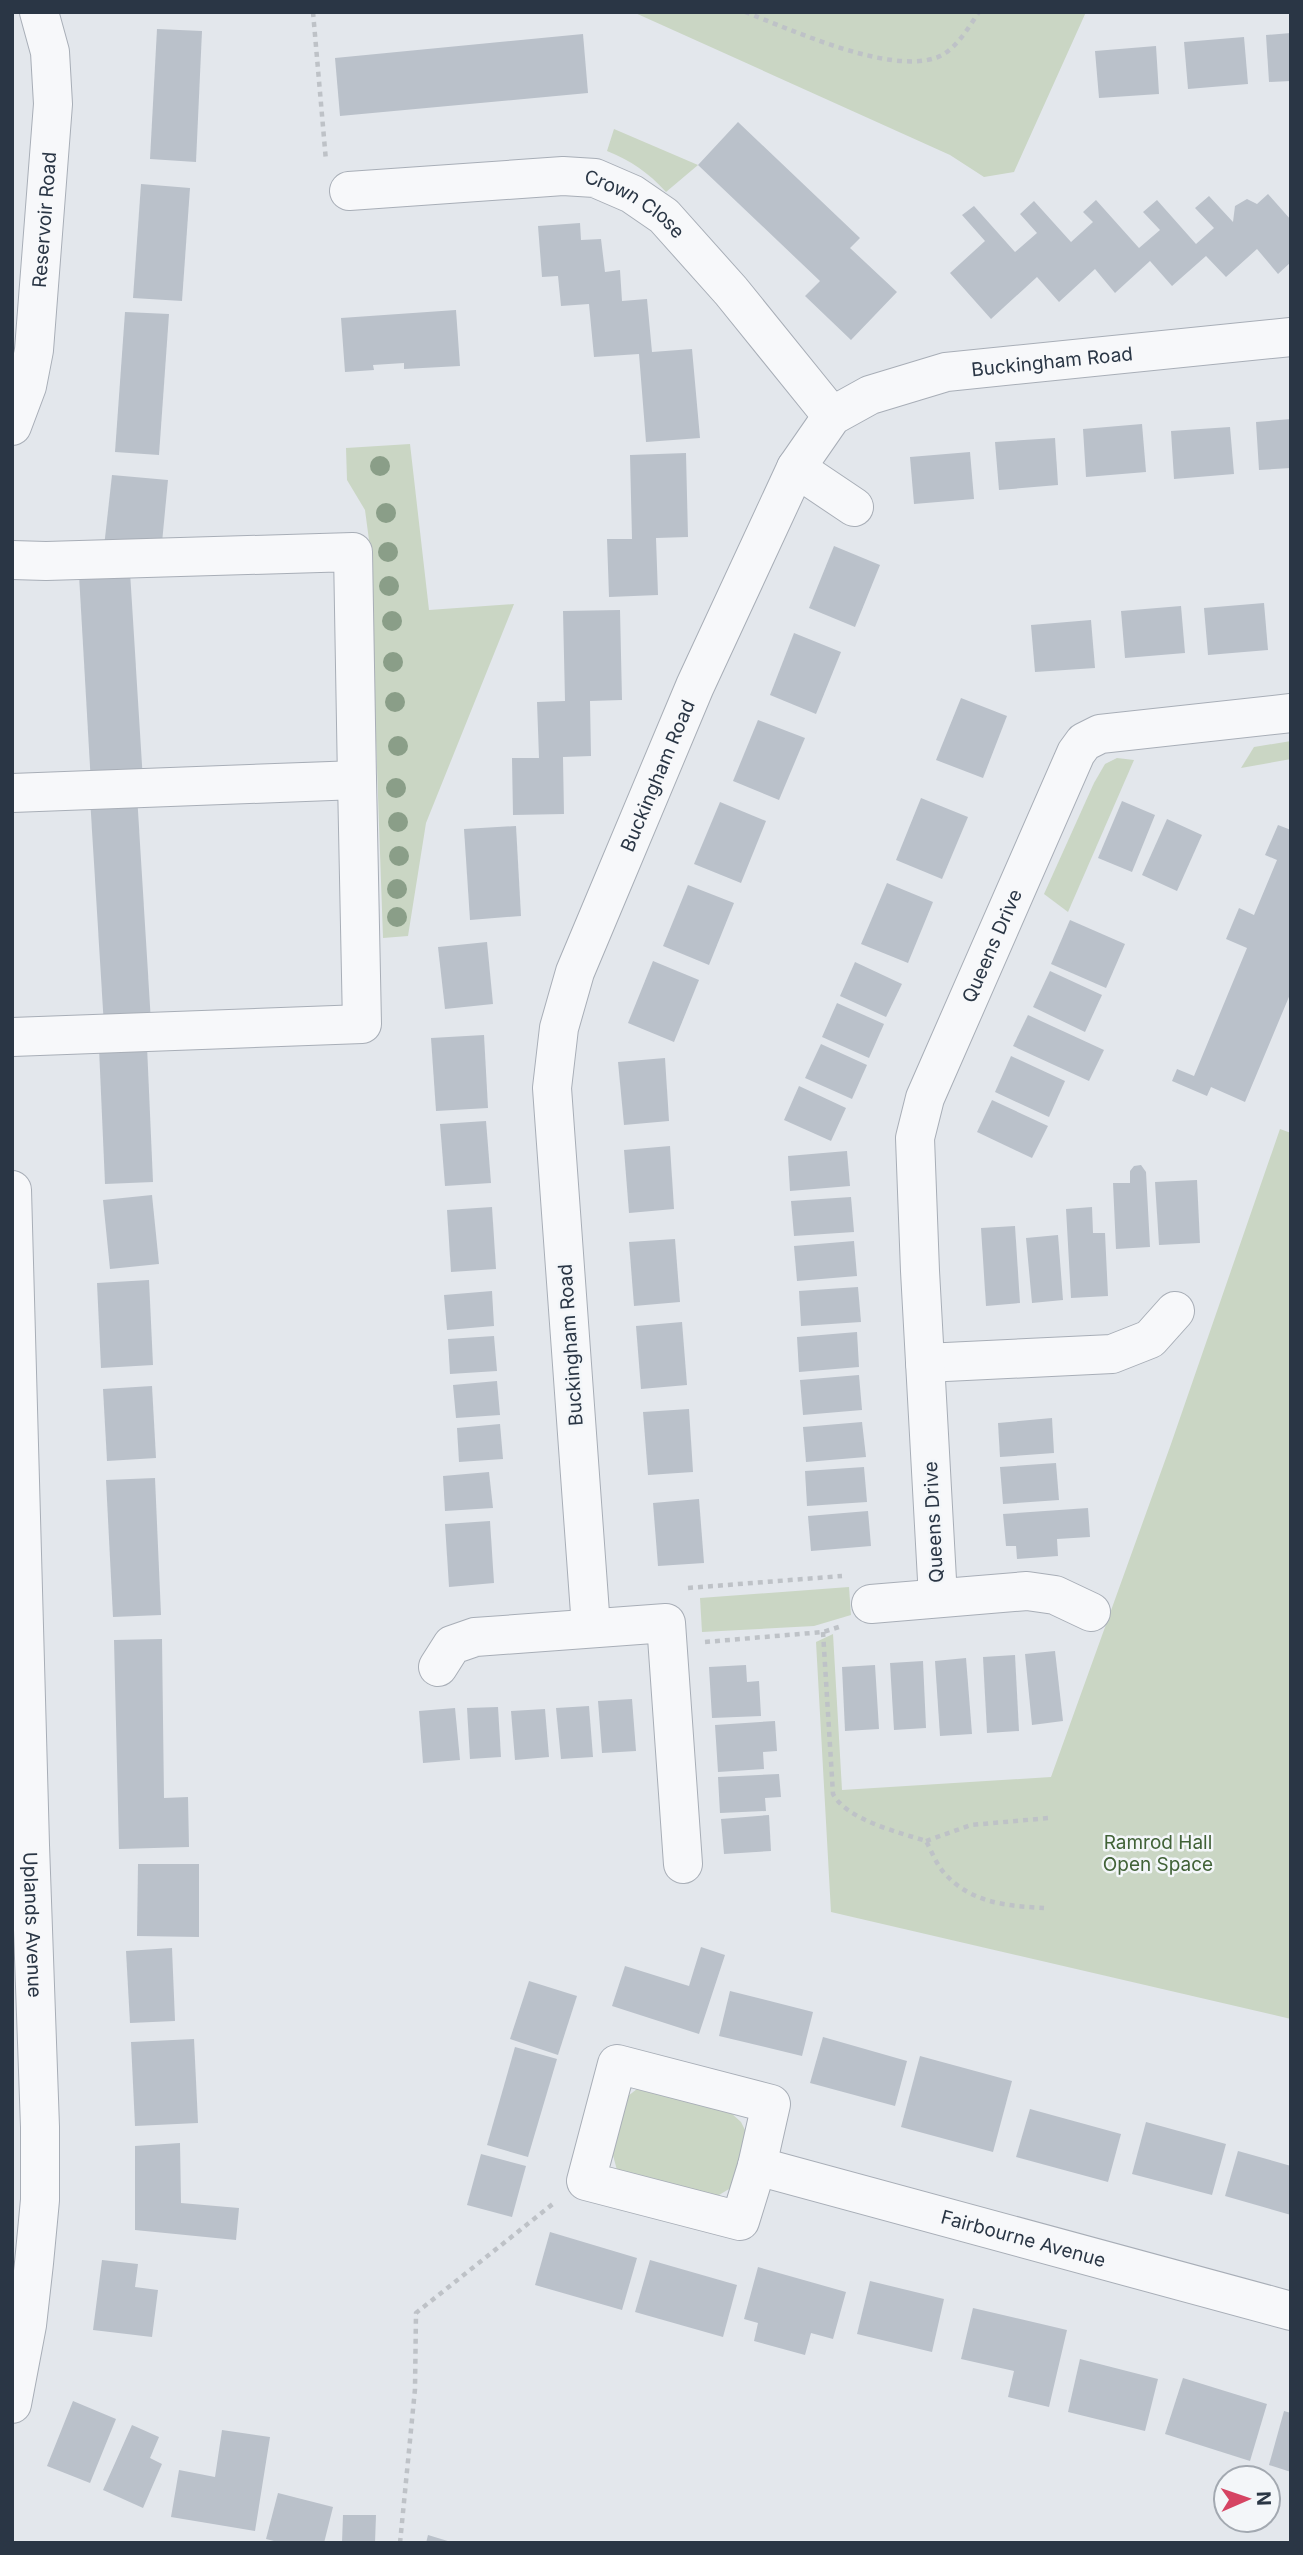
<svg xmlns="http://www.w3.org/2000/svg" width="1303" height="2555" font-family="Inter,sans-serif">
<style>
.green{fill:#cad6c4}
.building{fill:#bac1ca}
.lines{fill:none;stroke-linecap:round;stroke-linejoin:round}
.minor-casing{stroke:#a8aeb7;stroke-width:40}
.path{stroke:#bec2c7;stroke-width:4.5;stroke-dasharray:5 5;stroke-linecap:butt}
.minor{stroke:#f7f8fa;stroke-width:38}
.tree{fill:#8a9e88}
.labels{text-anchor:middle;stroke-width:5;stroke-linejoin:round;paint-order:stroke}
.street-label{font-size:19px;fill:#2a3645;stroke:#f3f6f9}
.park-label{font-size:19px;fill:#416237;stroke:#f3f6f9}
</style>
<rect width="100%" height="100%" fill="#e3e7ec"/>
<!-- green -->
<g class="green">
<polygon points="633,12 1086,12 1014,172 984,177 950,155"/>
<path d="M614 129 698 165 666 192C648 172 631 161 607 151Z"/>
<polygon points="410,444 429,610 514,604 426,823 408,936 383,938 369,540 365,510 347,480 346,448"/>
<polygon points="1291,741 1291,759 1241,768 1254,747"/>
<polygon points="1117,758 1134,760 1068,912 1044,894 1094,783 1105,764"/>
<polygon points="1280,1129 1291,1133 1291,2019 831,1912 816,1642 833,1634 842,1790 1051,1777 1171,1444"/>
<polygon points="849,1587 851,1615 814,1626 702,1632 700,1598"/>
<polygon points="637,2089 731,2113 741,2122 747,2134 734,2186 714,2198 617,2170 611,2148 628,2096"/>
</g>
<!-- building -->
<g class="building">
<polygon points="157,29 202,31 196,162 150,159"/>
<polygon points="1291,33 1291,81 1269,82 1266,35"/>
<polygon points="583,34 588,93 340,116 335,58"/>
<polygon points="1244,37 1248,84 1188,89 1184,42"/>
<polygon points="1156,46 1159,94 1099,98 1095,51"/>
<polygon points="738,122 860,238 850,248 897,292 851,340 805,296 820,281 698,165"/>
<polygon points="141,184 190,188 182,301 133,298"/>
<polygon points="1268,194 1291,220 1291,262 1278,274 1257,249 1226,277 1206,256 1172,286 1150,261 1115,293 1095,269 1059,302 1037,277 991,319 950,273 985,241 962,215 974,206 1015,252 1037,233 1020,214 1034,201 1071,242 1093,222 1083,212 1096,200 1139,248 1160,230 1143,212 1157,200 1196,244 1214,228 1195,208 1209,196 1233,222 1235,206 1247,199 1257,204"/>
<polygon points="580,223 581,240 601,239 605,272 620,270 622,301 647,299 652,352 692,349 700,438 646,442 639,354 594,357 589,304 561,306 558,276 542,277 538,226"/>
<polygon points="456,310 460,366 404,369 404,363 373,365 374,370 345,372 341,318"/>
<polygon points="125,312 169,314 159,455 115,452"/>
<polygon points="1291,419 1291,468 1259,470 1256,422"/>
<polygon points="1142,424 1146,472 1086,477 1083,429"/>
<polygon points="1230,427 1234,474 1174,479 1171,431"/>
<polygon points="1055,438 1058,485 999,490 995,442"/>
<polygon points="970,452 974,499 914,504 910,457"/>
<polygon points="686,453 688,537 656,538 658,595 609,597 607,539 632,539 630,455"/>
<polygon points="112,475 168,480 161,553 104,547"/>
<polygon points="834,546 880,565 855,627 809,608"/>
<polygon points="130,572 143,781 91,784 79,575"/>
<polygon points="1264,603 1268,650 1208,655 1204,608"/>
<polygon points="1181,606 1185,653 1125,658 1121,611"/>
<polygon points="620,610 622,700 590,701 591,756 563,757 564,814 513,815 512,758 539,758 537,702 565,701 563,611"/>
<polygon points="1091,620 1095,668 1035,672 1031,625"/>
<polygon points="794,633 841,652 816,714 770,695"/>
<polygon points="961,698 1007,716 983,778 936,760"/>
<polygon points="758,720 805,738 779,800 733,781"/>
<polygon points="137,795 151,1022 104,1026 90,798"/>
<polygon points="921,798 968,817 942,879 896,860"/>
<polygon points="1122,801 1155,815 1132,872 1098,858"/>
<polygon points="720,802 766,821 741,883 694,864"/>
<polygon points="1167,819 1202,835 1177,891 1142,875"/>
<polygon points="1278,825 1291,830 1291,992 1245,1102 1211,1087 1207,1096 1172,1081 1177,1069 1194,1076 1247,948 1226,939 1239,908 1254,915 1277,860 1265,855"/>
<polygon points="516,826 521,916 470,920 464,829"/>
<polygon points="887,883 933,902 908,963 861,944"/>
<polygon points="688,885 734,903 709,965 663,946"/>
<polygon points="1070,920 1125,944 1106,988 1051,964"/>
<polygon points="487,942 493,1004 445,1009 438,947"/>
<polygon points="653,961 699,980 674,1042 628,1023"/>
<polygon points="855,962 902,984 886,1017 840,996"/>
<polygon points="1050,971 1102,995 1085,1032 1033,1007"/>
<polygon points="837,1003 884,1024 869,1058 822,1037"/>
<polygon points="1028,1015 1104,1050 1089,1081 1013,1046"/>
<polygon points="484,1035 488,1108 436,1111 431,1038"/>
<polygon points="821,1044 867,1065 852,1099 805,1078"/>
<polygon points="147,1046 153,1182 105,1184 99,1048"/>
<polygon points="1011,1056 1065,1081 1049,1117 995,1092"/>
<polygon points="665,1058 669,1121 624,1125 618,1062"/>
<polygon points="799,1086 846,1108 831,1141 784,1120"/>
<polygon points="992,1100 1048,1126 1032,1158 977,1132"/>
<polygon points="486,1121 491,1183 445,1186 440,1124"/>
<polygon points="670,1146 674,1209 629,1213 624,1150"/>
<polygon points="847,1151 850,1186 790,1191 788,1156"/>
<polygon points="1141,1165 1146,1172 1150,1247 1116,1249 1113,1183 1130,1183 1130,1171 1134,1166"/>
<polygon points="1197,1180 1200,1243 1159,1245 1155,1182"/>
<polygon points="152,1195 159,1264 110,1269 103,1200"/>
<polygon points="851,1197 854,1232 794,1236 791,1201"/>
<polygon points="492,1207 496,1269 451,1272 447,1210"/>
<polygon points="1092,1207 1093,1233 1105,1233 1108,1296 1071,1298 1066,1209"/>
<polygon points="1015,1226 1020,1303 986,1306 981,1228"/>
<polygon points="1058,1235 1063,1300 1032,1303 1026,1238"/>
<polygon points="675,1239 680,1302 634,1306 629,1242"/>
<polygon points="854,1241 857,1276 797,1281 794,1246"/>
<polygon points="149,1280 153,1365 101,1368 97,1283"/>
<polygon points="858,1287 861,1322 801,1326 799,1291"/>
<polygon points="492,1291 494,1326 447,1330 444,1295"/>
<polygon points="682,1322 687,1385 641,1389 636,1326"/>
<polygon points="857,1332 859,1367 799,1372 797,1337"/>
<polygon points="494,1336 497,1371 450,1374 448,1339"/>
<polygon points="859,1375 862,1410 803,1415 800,1380"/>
<polygon points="497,1381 500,1415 456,1418 453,1385"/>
<polygon points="152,1386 156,1458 107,1461 103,1389"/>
<polygon points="689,1409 693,1472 648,1475 643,1412"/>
<polygon points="1052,1418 1054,1453 1000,1457 998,1423"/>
<polygon points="862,1422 866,1457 806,1462 803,1427"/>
<polygon points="500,1424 503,1459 459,1462 457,1428"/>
<polygon points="1056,1463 1059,1500 1003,1504 1000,1467"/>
<polygon points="864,1467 867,1502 807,1506 805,1471"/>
<polygon points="489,1472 493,1508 445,1511 443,1476"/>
<polygon points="155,1478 161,1615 113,1617 106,1480"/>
<polygon points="699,1499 704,1563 658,1566 653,1503"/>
<polygon points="1088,1508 1090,1537 1057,1539 1058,1556 1017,1559 1016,1546 1006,1546 1003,1514"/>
<polygon points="868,1511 871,1546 811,1551 808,1516"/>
<polygon points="490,1521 494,1583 449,1587 445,1524"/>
<polygon points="162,1639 164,1798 188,1797 189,1847 119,1849 114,1640"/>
<polygon points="1055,1651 1063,1721 1032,1725 1025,1654"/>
<polygon points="1015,1655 1019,1731 987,1733 983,1657"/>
<polygon points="966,1658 972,1734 940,1736 935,1661"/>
<polygon points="923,1661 926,1728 894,1730 890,1663"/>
<polygon points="746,1665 747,1682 759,1681 761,1716 712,1718 709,1667"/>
<polygon points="875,1665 879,1729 845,1731 842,1667"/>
<polygon points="632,1699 636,1751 602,1753 598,1701"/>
<polygon points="589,1706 593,1757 561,1759 556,1708"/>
<polygon points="498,1707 501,1757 470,1759 467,1708"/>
<polygon points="455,1708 460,1760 423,1763 419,1711"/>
<polygon points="545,1709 549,1757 515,1760 511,1711"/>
<polygon points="775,1721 777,1751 763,1752 764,1769 718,1772 715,1725"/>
<polygon points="779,1774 781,1797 765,1798 766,1811 720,1813 718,1777"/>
<polygon points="769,1815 771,1851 724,1854 721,1819"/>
<polygon points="138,1864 199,1864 199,1937 137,1936"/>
<polygon points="701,1947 725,1955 699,2034 612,2006 625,1966 689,1986"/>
<polygon points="172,1948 175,2021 130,2023 126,1951"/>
<polygon points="529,1981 577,1996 558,2055 510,2039"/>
<polygon points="730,1991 813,2012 802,2056 719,2036"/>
<polygon points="823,2037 907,2061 895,2106 810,2083"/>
<polygon points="194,2039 198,2123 135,2126 131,2042"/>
<polygon points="515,2047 557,2059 528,2157 487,2145"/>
<polygon points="920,2056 1012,2081 993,2152 901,2127"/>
<polygon points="1030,2109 1121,2134 1108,2182 1016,2157"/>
<polygon points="1146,2122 1226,2144 1212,2195 1132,2174"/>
<polygon points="180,2143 181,2203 239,2208 236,2240 135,2230 135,2146"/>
<polygon points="1238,2151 1291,2166 1291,2215 1225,2196"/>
<polygon points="481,2154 526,2166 512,2217 467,2205"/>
<polygon points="550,2232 637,2258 622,2310 535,2285"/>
<polygon points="102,2260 138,2264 135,2287 158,2290 152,2337 93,2330"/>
<polygon points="650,2260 737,2285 723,2337 635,2312"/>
<polygon points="758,2267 846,2292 833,2339 811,2333 805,2355 754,2341 758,2323 744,2319"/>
<polygon points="870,2281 944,2299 932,2352 857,2334"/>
<polygon points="973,2308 1067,2330 1049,2407 1008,2397 1014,2371 961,2359"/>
<polygon points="1080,2359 1158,2379 1145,2431 1068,2412"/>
<polygon points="1183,2378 1267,2404 1250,2461 1165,2434"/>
<polygon points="73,2401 116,2419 90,2483 47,2466"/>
<polygon points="1284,2411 1291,2413 1291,2472 1269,2465"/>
<polygon points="132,2425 159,2437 150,2458 162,2464 143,2508 103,2490"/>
<polygon points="222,2430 270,2437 255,2531 171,2517 179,2470 215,2477"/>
<polygon points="278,2493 333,2507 324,2543 282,2543 266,2539"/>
<polygon points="343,2515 376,2515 375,2543 342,2543"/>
<polygon points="428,2535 451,2542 451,2543 426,2543"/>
</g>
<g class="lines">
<!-- minor casing -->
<g class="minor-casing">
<g id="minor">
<path id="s1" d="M349 191 563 176 595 178 632 194 664 216 731 291 832 416"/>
<path id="s2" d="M12 426 27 386 34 350 53 104 50 52 39 12"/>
<polyline points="796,468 854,507"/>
<polyline points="12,560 46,561 353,552 357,780 12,793"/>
<polyline points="12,1037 362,1024 357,780"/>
<path id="s3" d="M12 1190 30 1845 40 2127V2200L34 2263 27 2325 12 2404"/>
<polyline points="925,1363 1112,1354 1150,1339 1175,1311"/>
<path id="s4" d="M938 1598 920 1271 915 1138 925 1098 1076 753 1084 742 1100 734 1291 713"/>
<polyline points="871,1604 1027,1591 1055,1595 1091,1612"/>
<path id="s5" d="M591 1627 552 1088 559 1028 575 972 695 686 796 468 832 416 870 395 946 372 1291 337"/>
<polyline points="438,1667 452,1645 475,1637 666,1623 683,1864"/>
<polygon points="617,2064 771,2104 757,2166 740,2221 586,2181"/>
<path id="s6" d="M757 2166 1291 2311"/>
</g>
</g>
<!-- path -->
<g class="path">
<polyline points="313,12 326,161"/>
<path d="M745 12C792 30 888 74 935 58 955 52 968 28 979 12"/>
<polyline points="688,1588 842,1576"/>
<path d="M823 1632 833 1794C847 1820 898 1832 926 1841 932 1852 937 1866 946 1875 972 1903 1007 1906 1044 1908"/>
<polyline points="705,1642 823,1632 842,1626"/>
<polyline points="926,1841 971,1825 1049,1818"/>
<polyline points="400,2543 415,2389 416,2313 554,2203"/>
</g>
<!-- minor -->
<use href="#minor" class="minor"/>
</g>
<!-- trees -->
<g class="tree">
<circle cx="380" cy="466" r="10"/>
<circle cx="386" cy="513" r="10"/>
<circle cx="388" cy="552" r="10"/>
<circle cx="389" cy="586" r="10"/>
<circle cx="392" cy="621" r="10"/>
<circle cx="393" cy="662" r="10"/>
<circle cx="395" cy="702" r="10"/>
<circle cx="398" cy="746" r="10"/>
<circle cx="396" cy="788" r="10"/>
<circle cx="398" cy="822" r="10"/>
<circle cx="399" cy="856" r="10"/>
<circle cx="397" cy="889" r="10"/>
<circle cx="397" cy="917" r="10"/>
</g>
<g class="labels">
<!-- street labels -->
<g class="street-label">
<text dy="7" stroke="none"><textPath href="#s1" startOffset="294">Crown Close</textPath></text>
<text dy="7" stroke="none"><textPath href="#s2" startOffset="210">Reservoir Road</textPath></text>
<text dy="7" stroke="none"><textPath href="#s5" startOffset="1502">Buckingham Road</textPath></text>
<text dy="7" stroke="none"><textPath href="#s5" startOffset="872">Buckingham Road</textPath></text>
<text dy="7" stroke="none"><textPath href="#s4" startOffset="668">Queens Drive</textPath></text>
<text transform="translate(570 1345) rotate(-94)" y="7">Buckingham Road</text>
<text transform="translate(933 1522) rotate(-93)" y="7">Queens Drive</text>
<text dy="7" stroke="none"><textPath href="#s3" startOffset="735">Uplands Avenue</textPath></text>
<text dy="7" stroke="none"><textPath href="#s6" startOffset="276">Fairbourne Avenue</textPath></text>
</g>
<!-- park labels -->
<g class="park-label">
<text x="1158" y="1849">Ramrod Hall<tspan x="1158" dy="22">Open Space</tspan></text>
</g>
</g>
<!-- border -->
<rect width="1303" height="2555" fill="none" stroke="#2a3645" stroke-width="28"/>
<!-- north arrow -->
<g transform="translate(1247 2499) rotate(88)"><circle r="33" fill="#f3f6f9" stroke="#a3a9b1" stroke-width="2"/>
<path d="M0-5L12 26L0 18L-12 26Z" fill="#d54463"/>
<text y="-10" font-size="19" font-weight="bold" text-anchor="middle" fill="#2a3645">N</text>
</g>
</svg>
